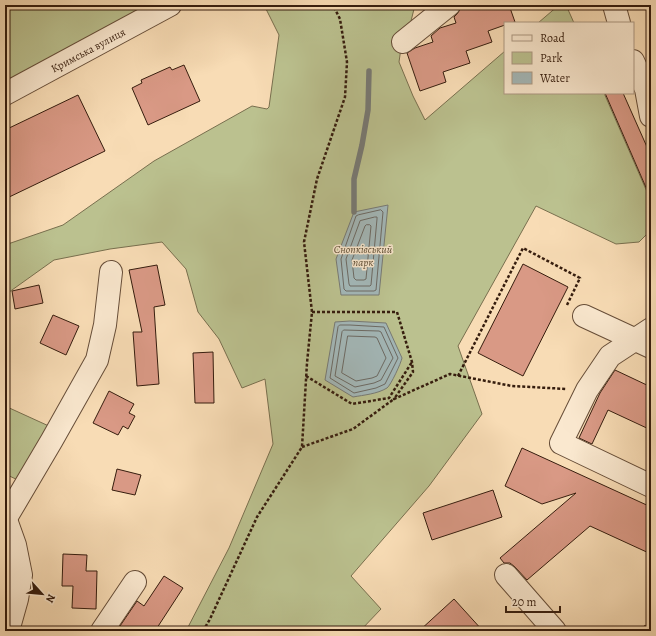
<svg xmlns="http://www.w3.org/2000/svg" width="656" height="636" font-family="Alegreya,serif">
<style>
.green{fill:#bbc18f;stroke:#786f4e}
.water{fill:#a3b8b9;stroke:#777a75}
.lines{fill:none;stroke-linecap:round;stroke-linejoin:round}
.shore{stroke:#6c6a64;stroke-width:1}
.stream{stroke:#777a75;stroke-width:5.5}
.building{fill:#d99985;stroke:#361d0e}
.minor-casing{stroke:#664d38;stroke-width:24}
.path{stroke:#361d0e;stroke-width:2.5;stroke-dasharray:3 2;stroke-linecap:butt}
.minor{stroke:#fae8cf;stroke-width:22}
.labels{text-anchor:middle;stroke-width:3;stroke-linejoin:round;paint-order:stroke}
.street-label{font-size:11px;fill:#361d0e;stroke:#fae8cf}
.park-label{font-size:11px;font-style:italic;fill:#5e4e35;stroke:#fae8cf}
</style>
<rect width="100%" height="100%" fill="#f8dcb5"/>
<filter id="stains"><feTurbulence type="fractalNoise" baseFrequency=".005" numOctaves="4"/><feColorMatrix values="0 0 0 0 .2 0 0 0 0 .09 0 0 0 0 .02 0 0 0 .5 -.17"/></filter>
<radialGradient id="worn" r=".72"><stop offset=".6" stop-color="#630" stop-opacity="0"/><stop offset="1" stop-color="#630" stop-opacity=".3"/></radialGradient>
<!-- green -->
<g class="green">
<polygon points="5,5 190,5 5,102"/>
<polygon points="264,5 415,5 411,21 401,48 399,62 413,96 425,120 505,51 505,93 604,93 651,201 651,230 639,242 616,244 536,206 458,346 482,414 429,486 351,576 381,609 360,631 186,631 229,548 273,444 265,379 242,388 219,339 198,312 186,269 162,242 110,249 54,260 5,295 5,245 63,225 154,161 252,106 267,109 269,107 279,35"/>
<polygon points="559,5 566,5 574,23 538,23"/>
<polygon points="5,406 51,427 18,480 5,474"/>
</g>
<!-- water -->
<g class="water">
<polygon points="388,205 379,295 341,295 336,259 354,212"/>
<path d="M350 321 386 323 402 358C401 363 391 385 387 388 377 394 364 395 353 397L325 380 335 322Z"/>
</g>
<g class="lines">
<!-- shore -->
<g class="shore">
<polygon points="381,210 383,212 376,290 374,291 346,291 344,289 341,259 356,216 358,215"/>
<polygon points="375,217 377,217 377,219 371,285 370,286 350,286 349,284 346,259 360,221"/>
<polygon points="370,225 371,226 366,279 364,280 356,280 354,278 352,260 365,226 366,225"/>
<polygon points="340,325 350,325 384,327 398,358 385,384 376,388 354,393 330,378 338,327"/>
<polygon points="344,330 379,331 381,332 393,358 381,380 374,383 355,387 335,376 342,332"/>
<polygon points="348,336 375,337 377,338 386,358 377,376 372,378 356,381 342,373"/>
</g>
<!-- stream -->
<polyline class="stream" points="354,212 354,179 362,145 368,110 369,71"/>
</g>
<!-- building -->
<g class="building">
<polygon points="469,5 509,5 515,22 510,23 505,23 505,25 488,31 492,42 466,51 470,63 443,72 446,82 420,91 407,53 415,48 433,42 431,36 440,28 456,23 454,17 457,14 461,8"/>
<polygon points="184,65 200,101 148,125 132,88 142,83 141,80 170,67 172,70"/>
<polygon points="605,93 623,93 651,156 651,199"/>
<polygon points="78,95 105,151 5,199 5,130"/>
<polygon points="523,264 568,287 523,376 478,353"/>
<polygon points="157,265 165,305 154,307 159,384 137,386 133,332 142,332 129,270"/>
<polygon points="39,285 43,303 15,309 12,291"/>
<polygon points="53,315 79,326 66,355 40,343"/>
<polygon points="213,352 214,403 195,403 193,353"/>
<polygon points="615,370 651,387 651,430 608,410 592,444 579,438 600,393"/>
<polygon points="109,391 134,404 129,413 135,416 128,429 123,426 118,435 93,423"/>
<polygon points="522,448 651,507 651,554 590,526 527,580 515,567 510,563 504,563 500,558 576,493 542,504 505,486"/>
<polygon points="117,469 141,475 135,495 112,490"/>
<polygon points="493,490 502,517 432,540 423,513"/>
<polygon points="63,554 87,555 86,571 97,571 96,609 72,608 73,586 62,586"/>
<polygon points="164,576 183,588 155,631 129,631 120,626 137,601 144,606"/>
<polygon points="454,599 483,631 419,631"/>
</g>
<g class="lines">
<!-- minor casing -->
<g class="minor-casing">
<g id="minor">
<polyline points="614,5 619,23"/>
<polyline points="403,42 449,5"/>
<polyline points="633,61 646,89 651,116"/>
<polyline points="5,94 170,5"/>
<polyline points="584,316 651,347"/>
<polyline points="651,329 610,356 587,390 561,443 651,486"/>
<polyline points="5,517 15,545 21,575 17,599 8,631"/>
<polyline points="6,518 52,440 97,360 105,325 111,272"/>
<polyline points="506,575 555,631"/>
<polyline points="102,631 135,582"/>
</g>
</g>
<!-- path -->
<g class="path">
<polyline points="312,312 397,312 412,362 413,372 394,399 450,374 512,386 567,389"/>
<polyline points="306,376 352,404 389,398 412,362"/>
<polyline points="458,376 523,248 580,278 567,305"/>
<polyline points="302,447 353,429 394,399"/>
<polyline points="203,631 210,619 257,517 302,447 307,363 312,312 304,242 317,179 345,97 347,62 340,19 333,5"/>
<polyline points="640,631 651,621"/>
</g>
<!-- minor -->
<use href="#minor" class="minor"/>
</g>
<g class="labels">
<!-- street labels -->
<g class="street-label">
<text transform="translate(88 50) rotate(-28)" y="4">Кримська вулиця</text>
</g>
<!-- park labels -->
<g class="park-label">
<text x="363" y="253">Снопківський<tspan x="363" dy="13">парк</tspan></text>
</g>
</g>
<!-- margin -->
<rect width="656" height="636" fill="none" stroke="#f8dcb5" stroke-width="20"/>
<rect x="6" y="6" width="644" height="624" fill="none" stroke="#361d0e" stroke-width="2"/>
<rect x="10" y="10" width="636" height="616" fill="none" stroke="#361d0e"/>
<!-- legend -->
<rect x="504" y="22" width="130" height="72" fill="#fae8cf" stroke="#ac9782"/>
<rect x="512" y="35" width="20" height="6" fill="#fae8cf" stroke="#ac9782"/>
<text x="540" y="42" font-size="12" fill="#361d0e">Road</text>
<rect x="512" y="52" width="20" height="12" fill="#bbc18f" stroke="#ac9782"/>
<text x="540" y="62" font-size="12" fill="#361d0e">Park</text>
<rect x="512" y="72" width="20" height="12" fill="#a3b8b9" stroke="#ac9782"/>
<text x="540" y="82" font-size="12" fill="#361d0e">Water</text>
<!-- north arrow -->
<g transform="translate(42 594) rotate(117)" stroke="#fae8cf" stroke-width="3" paint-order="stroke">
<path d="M0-3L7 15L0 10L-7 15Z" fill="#361d0e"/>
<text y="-6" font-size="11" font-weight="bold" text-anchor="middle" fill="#361d0e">N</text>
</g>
<!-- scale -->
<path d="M506 606v6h54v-6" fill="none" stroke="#361d0e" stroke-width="2"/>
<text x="512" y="606" font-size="12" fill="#361d0e" stroke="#fae8cf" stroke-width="3" paint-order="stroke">20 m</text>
<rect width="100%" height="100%" filter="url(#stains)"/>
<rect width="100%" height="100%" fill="url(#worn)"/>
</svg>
